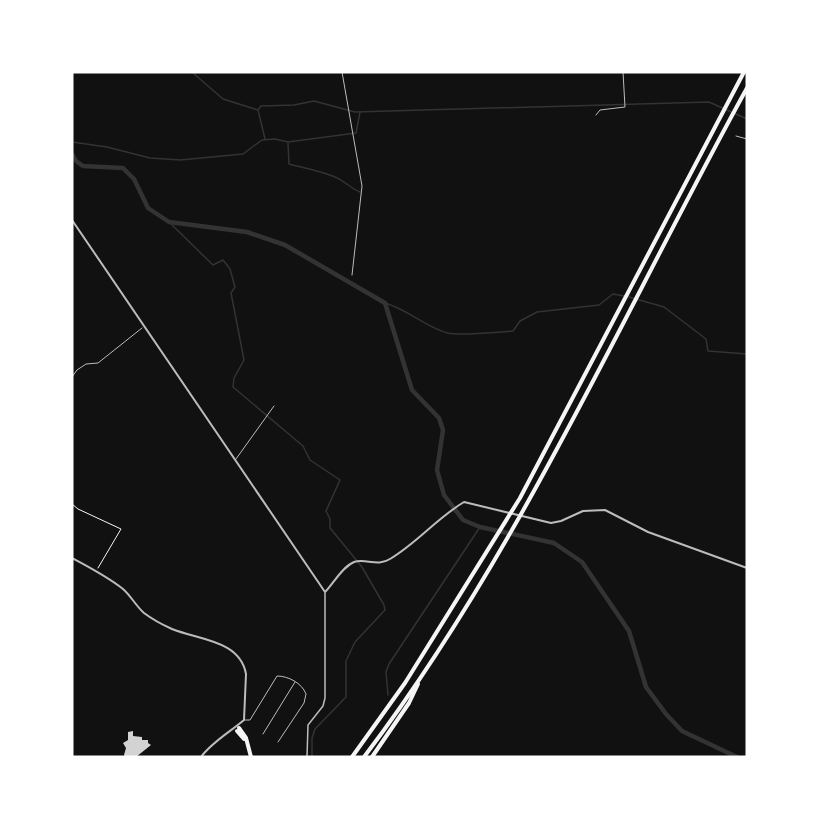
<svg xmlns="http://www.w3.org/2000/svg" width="819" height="829" font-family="Quicksand,sans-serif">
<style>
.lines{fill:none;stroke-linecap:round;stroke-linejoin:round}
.stream{stroke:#333;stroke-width:1.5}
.canal{stroke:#333;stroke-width:4.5}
.building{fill:#d3d3d3}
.path{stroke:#f5f5f5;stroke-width:1}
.service{stroke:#bcbcbc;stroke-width:1}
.minor{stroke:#bcbcbc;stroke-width:1.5}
.tertiary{stroke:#bcbcbc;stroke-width:2}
.motorway{stroke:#f5f5f5;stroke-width:4}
</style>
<rect width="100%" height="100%" fill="#111"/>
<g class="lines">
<!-- stream -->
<g class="stream">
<polyline points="192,72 223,99 258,110 261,106 294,105 314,101 355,112 709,102 747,119"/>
<polyline points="258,110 265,139"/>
<polyline points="72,142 107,147 150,158 180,160 243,154 262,140 275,139 288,142 356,133 360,112"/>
<path d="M288 143 289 164C304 168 321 171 335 177 345 181 350 188 360 192"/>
<polyline points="169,222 213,265 223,260 230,269 235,287 231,293 244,360 234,378 233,387 303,446 310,460 340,480 326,511 330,519 330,528 362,567 384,605 385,610 355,642 346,661 346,697 315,729 312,738 312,757"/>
<polyline points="629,297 664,307 706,339 708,351 747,354"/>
<path d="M385 303C407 309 429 329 448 333 464 336 495 332 513 331L520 321 537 312 599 305 613 294 624 296"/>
<polyline points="388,695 386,672 389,664 480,527"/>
</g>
<!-- canal -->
<polyline class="canal" points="72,154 76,161 83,166 123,168 134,179 148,208 169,222 247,232 285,245 385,303 412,390 439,418 443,430 437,470 444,495 463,520 480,527 554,543 582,562 629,631 646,687 666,714 682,731 737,757"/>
</g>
<!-- building -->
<polygon class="building" points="133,731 133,736 142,737 142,740 148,740 148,743 151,745 136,757 125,757 124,755 126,748 123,743 128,740 128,732"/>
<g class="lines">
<!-- path -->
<polyline class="path" points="72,504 78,509 121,529 98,568"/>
<!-- service -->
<g class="service">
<polyline points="342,72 362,186 352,275"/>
<polyline points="596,115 600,110 625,107 623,72"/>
<polyline points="736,136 747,139"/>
<polyline points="72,377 77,370 86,364 98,363 142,328"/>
<polyline points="236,459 274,406"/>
<path d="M244 720H250L277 676C288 676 302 683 306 694L304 703 278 742"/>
<polyline points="263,734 295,682"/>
</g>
<!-- minor -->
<polyline class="minor" points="307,757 308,725 323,706 325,698 325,593"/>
<!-- tertiary -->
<g class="tertiary">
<path d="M72 220 325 592C333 584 342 567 354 562 365 558 378 567 390 559 417 543 437 518 464 502L551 523 561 521 583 511 605 510 648 532 747 568"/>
<path d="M72 558C89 567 108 577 123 589 131 596 136 606 144 613 152 619 163 625 172 629 199 640 240 640 246 674L244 720C230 732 212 742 201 757"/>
</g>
<!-- motorway -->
<g class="motorway">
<polyline points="239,728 246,738 251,757"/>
<polyline points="237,731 244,739"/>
<polyline points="352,757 405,683 520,498 744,72"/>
<path d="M364 757C520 551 623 313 747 88"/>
<polyline points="372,757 409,703 418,684"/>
</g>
</g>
<!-- border -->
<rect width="819" height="829" fill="none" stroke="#ffffff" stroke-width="147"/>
</svg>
